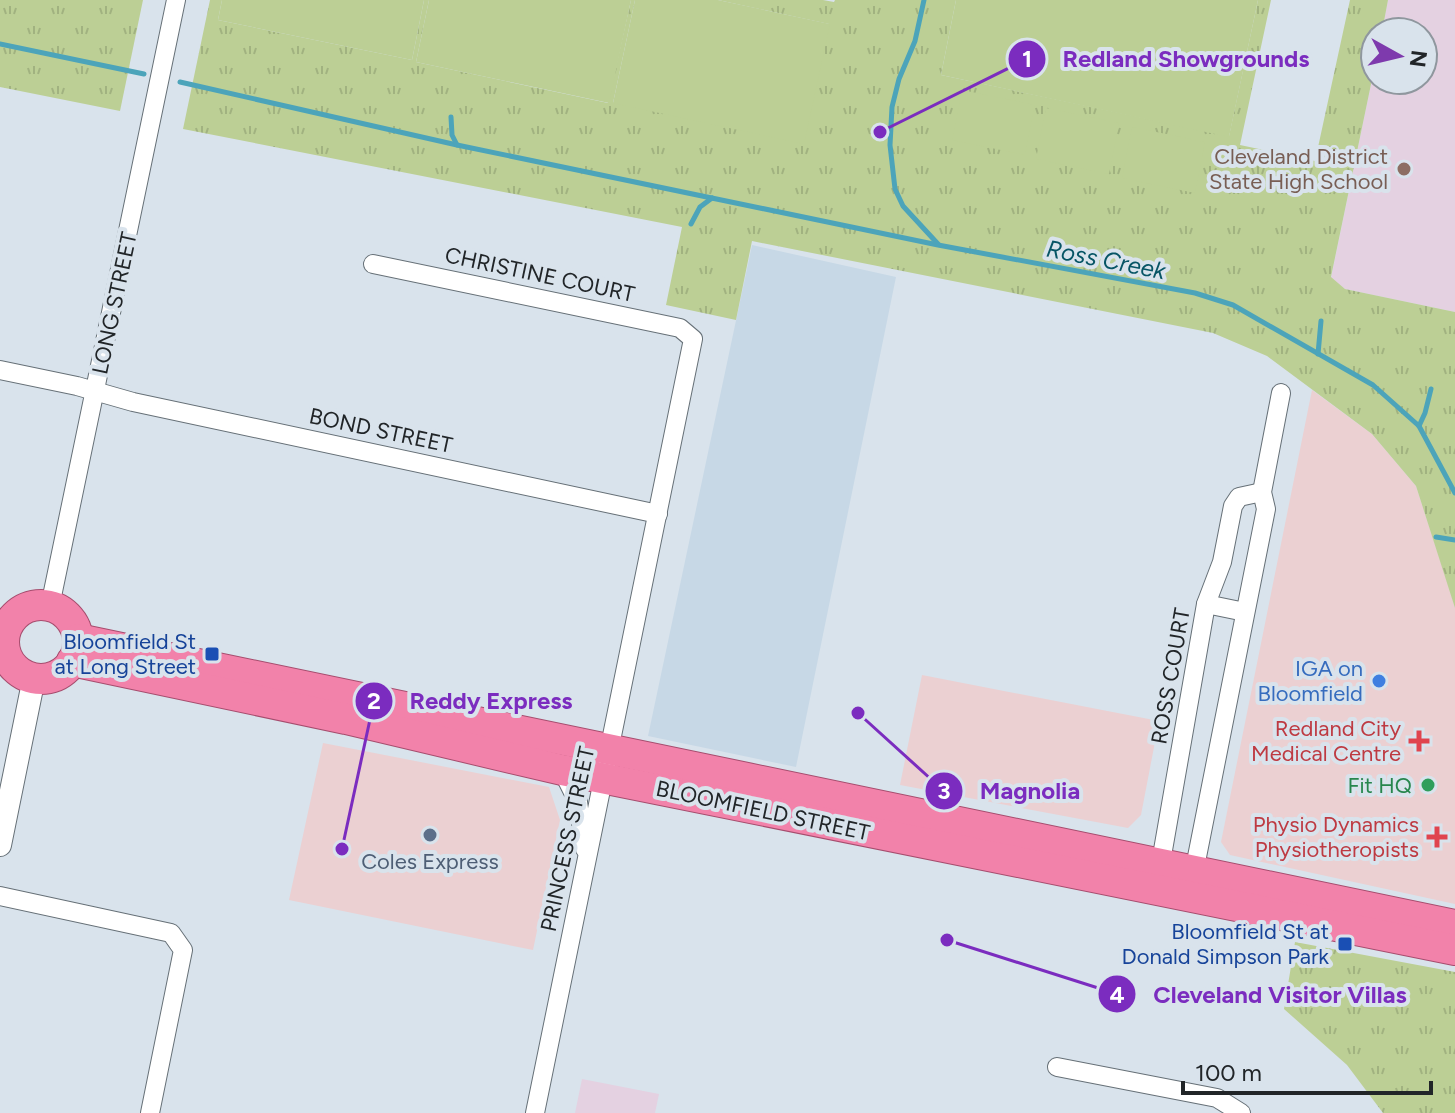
<svg xmlns="http://www.w3.org/2000/svg" width="1455" height="1113" font-family="Figtree,sans-serif">
<style>
.commercial{fill:#ebd0d2}
.built{fill:#c7d8e6}
.education{fill:#e4d1e1}
.park{fill:url(#park-tufts)}
.pitch{fill:#bccf95}
.lines{fill:none;stroke-linecap:round;stroke-linejoin:round}
.stream{stroke:#4ca4ba;stroke-width:5}
.minor-casing{stroke:#667077;stroke-width:20}
.tertiary-casing{stroke:#667077;stroke-width:24}
.trunk-casing{stroke:#a64d6e;stroke-width:32}
.minor{stroke:#fff;stroke-width:18}
.tertiary{stroke:#fff;stroke-width:22}
.trunk{stroke:#f282aa;stroke-width:30}
.education-dot{fill:#8d6e63;stroke:#d9e3ec;stroke-width:3}
.transit-dot{fill:#1a4fb4;stroke:#d9e3ec;stroke-width:3}
.shop-dot{fill:#3f7fe0;stroke:#d9e3ec;stroke-width:3}
.health-dot{fill:#e0444e;stroke:#d9e3ec;stroke-width:3}
.leisure-dot{fill:#2e9e5b;stroke:#d9e3ec;stroke-width:3}
.service-dot{fill:#5c6f8a;stroke:#d9e3ec;stroke-width:3}
.labels{text-anchor:middle;stroke-width:8;stroke-linejoin:round;paint-order:stroke}
.education-label{font-size:22px;fill:#785e54;stroke:#d9e3ec;text-anchor:end}
.street-label{font-size:22px;fill:#212528;stroke:#d9e3ec}
.transit-label{font-size:22px;fill:#164399;stroke:#d9e3ec;text-anchor:end}
.shop-label{font-size:22px;fill:#366cbe;stroke:#d9e3ec;text-anchor:end}
.health-label{font-size:22px;fill:#be3a42;stroke:#d9e3ec;text-anchor:end}
.leisure-label{font-size:22px;fill:#27864d;stroke:#d9e3ec;text-anchor:end}
.service-label{font-size:22px;fill:#4e5e75;stroke:#d9e3ec}
.water-label{font-size:24px;font-style:italic;fill:#075565;stroke:#d9e3ec}
.leader{fill:none;stroke:#7b2cbf;stroke-width:3}
.callout-dot{fill:#7b2cbf;stroke:#d9e3ec;stroke-width:3}
.mark-label{font-size:24px;text-anchor:middle;font-weight:bold;fill:#fff}
.callout-label{font-size:24px;text-anchor:middle;font-weight:bold;fill:#7b2cbf;stroke:#d9e3ec;stroke-width:8;stroke-linejoin:round;paint-order:stroke}
</style>
<defs>
<pattern id="park-tufts" width="24" height="20" patternUnits="userSpaceOnUse" patternTransform="scale(2)"><rect width="24" height="20" fill="#bccf95"/><path d="M3 7l-1-3M5 7V3M7 7l1-3M15 17l-1-3M17 17v-4M19 17l1-3" fill="none" stroke="#a1b280"/></pattern>
</defs>
<rect width="100%" height="100%" fill="#d9e3ec"/>
<!-- commercial -->
<g class="commercial">
<polygon points="1312,390 1372,434 1416,486 1452,597 1455,608 1455,904 1230,855 1221,842"/>
<polygon points="922,675 1159,721 1141,815 1128,828 900,785"/>
<polygon points="323,743 549,787 560,820 533,950 289,900"/>
</g>
<!-- built -->
<polygon class="built" points="752,245 896,277 796,767 648,736"/>
<!-- education -->
<g class="education">
<polygon points="1388,0 1455,0 1455,312 1345,289 1331,278 1375,65 1375,80 1423,80 1423,32 1382,32"/>
<polygon points="582,1079 659,1094 655,1113 575,1113"/>
</g>
<!-- park -->
<g class="park">
<polygon points="0,0 143,0 120,111 0,87"/>
<polygon points="210,0 222,0 218,20 412,60 424,0 429,0 416,62 608,103 631,0 635,0 613,103 829,24 718,0 823,0 834,2 835,0 956,0 941,75 1229,136 1258,0 1271,0 1240,145 1315,161 1350,0 1388,0 1382,32 1375,32 1375,65 1331,277 1345,289 1455,312 1455,608 1416,486 1372,434 1267,356 1213,333 752,241 736,320 666,305 682,227 183,129"/>
<polygon points="1295,942 1455,972 1455,1113 1383,1113 1347,1065 1284,1009"/>
</g>
<!-- pitch -->
<g class="pitch">
<polygon points="222,0 424,0 412,60 218,20"/>
<polygon points="429,0 631,0 609,103 416,62"/>
<polygon points="635,0 718,0 830,24 804,144 613,103"/>
<polygon points="956,0 1258,0 1229,137 941,75"/>
<polygon points="962,90 1035,105 1025,155 952,140"/>
<polygon points="1046,108 1119,123 1109,174 1036,159"/>
<polygon points="1132,127 1205,142 1195,193 1122,178"/>
</g>
<g class="lines">
<!-- stream -->
<g class="stream">
<polyline points="924,0 915,41 899,79 892,107 890,145 895,189 903,206 938,244"/>
<polyline points="0,44 144,74"/>
<polyline points="180,82 457,145 938,245 1195,293 1233,305 1373,385 1419,426 1455,493"/>
<polyline points="451,117 452,135 457,145"/>
<polyline points="691,224 700,207 712,198"/>
<polyline points="1318,354 1321,321"/>
<polyline points="1419,426 1425,413 1431,389"/>
<polyline points="1436,537 1455,540"/>
</g>
<!-- minor casing -->
<g class="minor-casing">
<g id="minor">
<polyline points="373,264 680,328 693,339 535,1113"/>
<polyline points="0,370 77,386 133,402 658,514"/>
<polyline points="1206,604 1245,612"/>
<polyline points="50,606 176,0"/>
<polyline points="562,770 578,802 585,849"/>
<polyline points="1159,873 1206,604 1222,562 1233,506 1239,497 1262,492"/>
<polyline points="1193,877 1266,509 1262,492 1281,393"/>
<polyline points="0,896 171,933 183,950 150,1113"/>
<polyline points="1057,1067 1217,1098 1241,1113"/>
</g>
</g>
<!-- tertiary casing -->
<g class="tertiary-casing">
<polyline id="tertiary" points="0,845 34,678"/>
</g>
<!-- trunk casing -->
<g class="trunk-casing">
<g id="trunk">
<circle cx="41" cy="642" r="37"/>
<polyline points="78,639 1455,925"/>
<polyline points="72,661 346,719 562,770 1455,950"/>
</g>
</g>
<!-- minor -->
<use href="#minor" class="minor"/>
<!-- tertiary -->
<use href="#tertiary" class="tertiary"/>
<!-- trunk -->
<use href="#trunk" class="trunk"/>
</g>
<!-- markers -->
<circle class="education-dot" cx="1404" cy="169" r="8"/>
<g class="transit-dot">
<rect x="204" y="646" width="16" height="16" rx="4"/>
<rect x="1337" y="936" width="16" height="16" rx="4"/>
</g>
<circle class="shop-dot" cx="1379" cy="681" r="8"/>
<g class="health-dot">
<path d="M1415 729h8v8h8v8h-8v8h-8v-8h-8v-8h8z"/>
<path d="M1433 825h8v8h8v8h-8v8h-8v-8h-8v-8h8z"/>
</g>
<circle class="leisure-dot" cx="1428" cy="785" r="8"/>
<circle class="service-dot" cx="430" cy="835" r="8"/>
<g class="labels">
<!-- education labels -->
<g class="education-label">
<text x="1388" y="164">Cleveland District<tspan x="1388" dy="25">State High School</tspan></text>
</g>
<!-- street labels -->
<g class="street-label">
<text transform="translate(540 274) rotate(12)" y="8">CHRISTINE COURT</text>
<text transform="translate(114 303) rotate(-78)" y="8">LONG STREET</text>
<text transform="translate(381 430) rotate(12)" y="8">BOND STREET</text>
<text transform="translate(1170 676) rotate(-80)" y="8">ROSS COURT</text>
<text transform="translate(763 810) rotate(12)" y="8">BLOOMFIELD STREET</text>
<text transform="translate(567 839) rotate(-78)" y="8">PRINCESS STREET</text>
</g>
<!-- transit labels -->
<g class="transit-label">
<text x="196" y="649">Bloomfield St<tspan x="196" dy="25">at Long Street</tspan></text>
<text x="1329" y="939">Bloomfield St at<tspan x="1329" dy="25">Donald Simpson Park</tspan></text>
</g>
<!-- shop labels -->
<g class="shop-label">
<text x="1363" y="676">IGA on<tspan x="1363" dy="25">Bloomfield</tspan></text>
</g>
<!-- health labels -->
<g class="health-label">
<text x="1401" y="736">Redland City<tspan x="1401" dy="25">Medical Centre</tspan></text>
<text x="1419" y="832">Physio Dynamics<tspan x="1419" dy="25">Physiotheropists</tspan></text>
</g>
<!-- leisure labels -->
<g class="leisure-label">
<text x="1412" y="793">Fit HQ</text>
</g>
<!-- service labels -->
<g class="service-label">
<text x="430" y="869">Coles Express</text>
</g>
<!-- water labels -->
<g class="water-label">
<text transform="translate(1106 260) rotate(11)" y="8">Ross Creek</text>
</g>
</g>
<!-- callouts -->
<path class="leader" d="M880 132L1027 59M342 849L374 701M858 713L944 791M947 940L1117 994"/>
<g class="callout-dot">
<circle cx="880" cy="132" r="8"/>
<circle cx="342" cy="849" r="8"/>
<circle cx="858" cy="713" r="8"/>
<circle cx="947" cy="940" r="8"/>
<circle cx="1027" cy="59" r="20"/>
<circle cx="374" cy="701" r="20"/>
<circle cx="944" cy="791" r="20"/>
<circle cx="1117" cy="994" r="20"/>
</g>
<g class="mark-label">
<text x="1027" y="67">1</text>
<text x="374" y="709">2</text>
<text x="944" y="799">3</text>
<text x="1117" y="1003">4</text>
</g>
<g class="callout-label">
<text x="1186" y="67">Redland Showgrounds</text>
<text x="491" y="709">Reddy Express</text>
<text x="1030" y="799">Magnolia</text>
<text x="1280" y="1003">Cleveland Visitor Villas</text>
</g>
<!-- north arrow -->
<g transform="translate(1399 56) rotate(98)"><circle r="38" fill="#d9e3ec" stroke="#8f979e" stroke-width="2"/>
<path d="M0-6L14 30L0 20L-14 30Z" fill="#7e3aad"/>
<text y="-12" font-size="22" font-weight="bold" text-anchor="middle" fill="#212528">N</text>
</g>
<!-- scale -->
<path d="M1183 1081v12h248v-12" fill="none" stroke="#212528" stroke-width="4"/>
<text x="1195" y="1081" font-size="24" fill="#212528" stroke="#d9e3ec" stroke-width="6" paint-order="stroke">100 m</text>
</svg>
